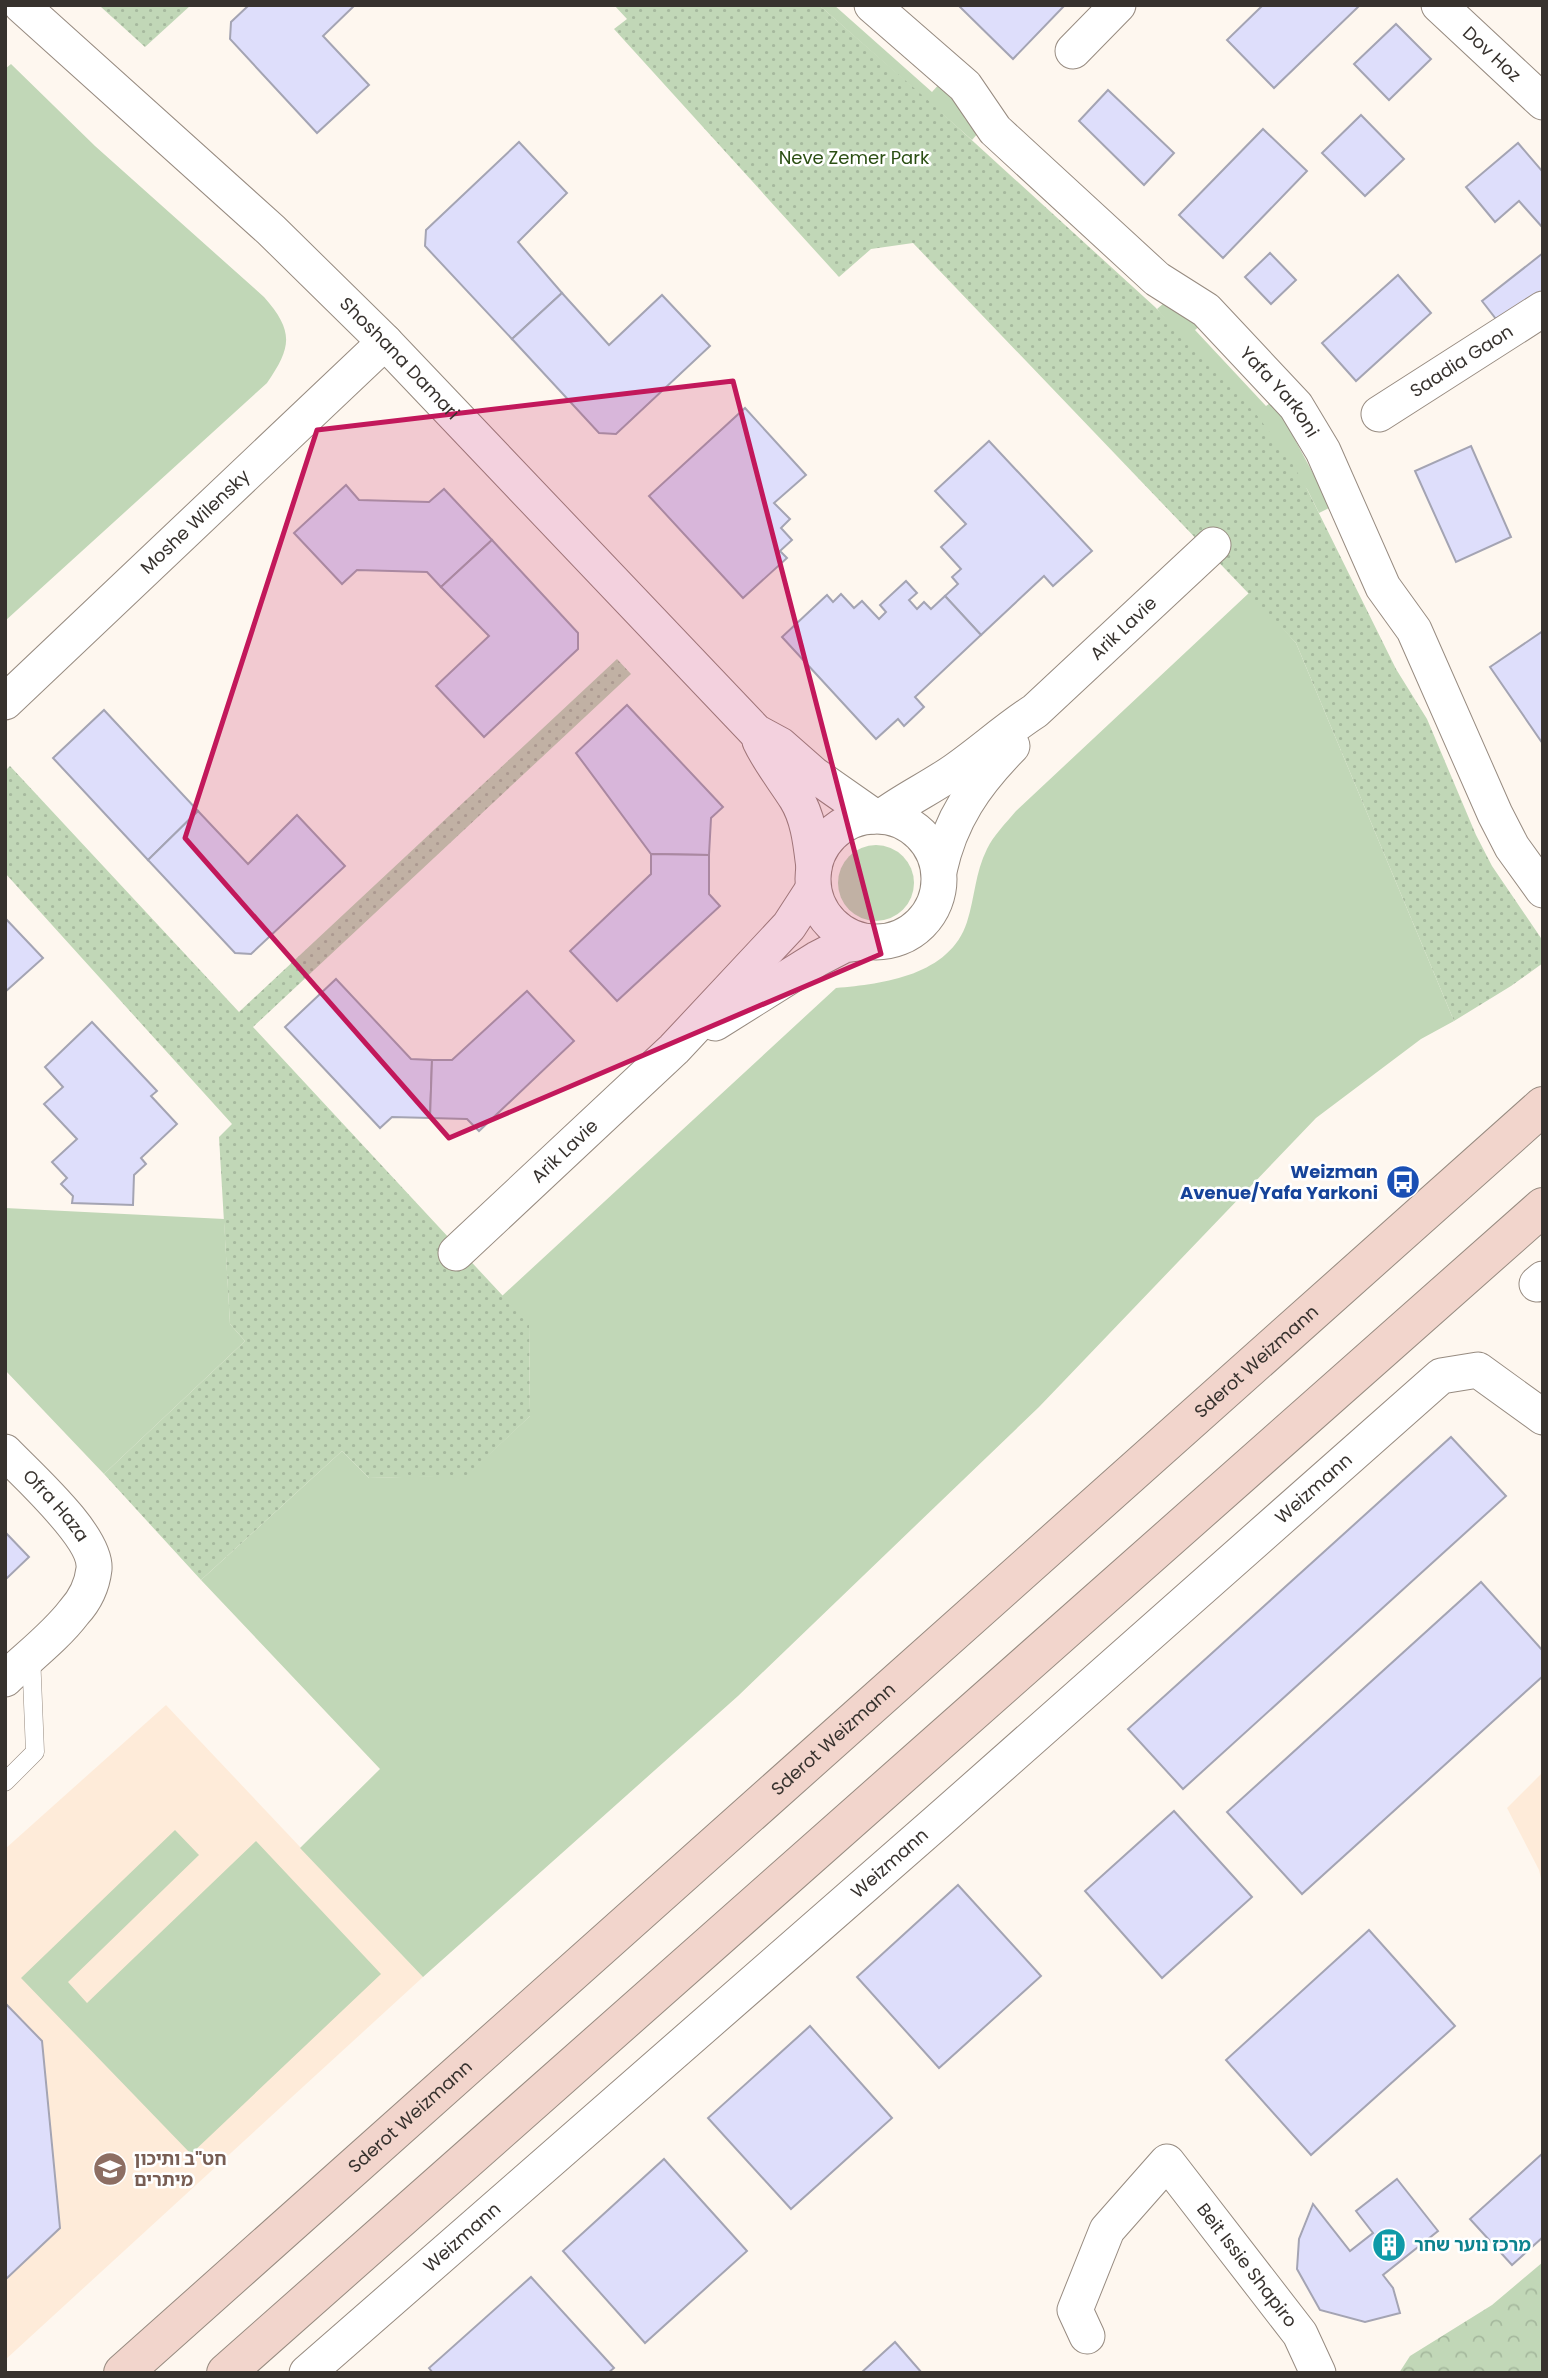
<svg xmlns="http://www.w3.org/2000/svg" width="1548" height="2378" font-family="Poppins,'Noto Sans Hebrew',sans-serif">
<style>
.built{fill:#feebd9}
.grass{fill:#c1d7b7}
.forest{fill:url(#forest-crowns)}
.park{fill:url(#park-dots)}
.building{fill:#dedefb;stroke:#a4a4b3;stroke-width:2}
.lines{fill:none;stroke-linecap:round;stroke-linejoin:round}
.service-casing{stroke:#978b80;stroke-width:19}
.minor-casing{stroke:#978b80;stroke-width:37}
.secondary-casing{stroke:#978b80;stroke-width:40}
.service{stroke:#fff;stroke-width:18}
.minor{stroke:#fff;stroke-width:35}
.secondary{stroke:#f2d5cc;stroke-width:38}
.marked{fill:#c2185b;fill-opacity:0.2;stroke:#c2185b;stroke-width:5;stroke-linejoin:round}
.labels{text-anchor:middle;stroke-width:5;stroke-linejoin:round;paint-order:stroke}
.street-label{font-size:18px;fill:#37322e;stroke:#fff}
.park-label{font-size:18px;fill:#2b4f13;stroke:#fff}
.transit-label{font-size:18px;font-weight:bold;fill:#164399;stroke:#fff;text-anchor:end}
.education-label{font-size:18px;font-weight:bold;fill:#785e54;stroke:#fff;text-anchor:start}
.culture-label{font-size:18px;font-weight:bold;fill:#0d838f;stroke:#fff;text-anchor:start}
</style>
<defs>
<pattern id="forest-crowns" width="20" height="18" patternUnits="userSpaceOnUse" patternTransform="scale(1.75)"><rect width="20" height="18" fill="#c1d7b7"/><path d="M2 6a3 3 0 1 1 6 0M12 15a3 3 0 1 1 6 0" fill="none" stroke="#a6b99e"/></pattern>
<pattern id="park-dots" width="8" height="8" patternUnits="userSpaceOnUse" patternTransform="scale(1.75)"><rect width="8" height="8" fill="#c1d7b7"/><path d="M2 2h.1M6 6h.1" fill="none" stroke="#a6b99e" stroke-width="1.8" stroke-linecap="round"/></pattern>
</defs>
<rect width="100%" height="100%" fill="#fef7ef"/>
<!-- built -->
<g class="built">
<polygon points="166,1705 423,1977 5,2360 5,1849"/>
<polygon points="1543,1772 1543,1887 1539,1870 1507,1808"/>
</g>
<!-- grass -->
<g class="grass">
<polygon points="819,5 834,5 932,92 941,82 954,94 965,119 979,132 972,140"/>
<path d="M11 64 95 146 264 297C294 331 292 347 267 383L5 621V69Z"/>
<polygon points="1164,303 1204,322 1195,330 1266,406 1276,399 1285,410 1293,436 1331,507 1319,513 1307,489 1157,309"/>
<path d="M1250 592 1296 643 1454 1021 1421 1039 1316 1118 1039 1407 738 1696 423 1977 300 1848 380 1769 201 1580 342 1451 369 1478 467 1475 530 1416 529 1325 502 1296 836 988C884 984 950 975 967 922 975 897 975 873 987 849 993 836 1006 823 1016 811Z"/>
<circle cx="876" cy="883" r="38"/>
<polygon points="5,1208 224,1219 230,1324 245,1341 104,1474 5,1370"/>
<polygon points="175,1830 199,1855 68,1982 87,2003 256,1841 381,1974 191,2154 21,1978"/>
</g>
<!-- forest -->
<polygon class="forest" points="1543,2262 1543,2373 1399,2373 1410,2356 1492,2305"/>
<!-- park -->
<g class="park">
<polygon points="102,5 191,5 145,47 101,7"/>
<polygon points="614,5 819,5 930,102 1155,307 1256,414 1289,458 1307,489 1396,669 1427,719 1476,835 1492,866 1543,941 1543,963 1511,986 1454,1021 1296,643 913,243 871,249 839,277 614,29 627,19"/>
<polygon points="617,659 631,674 253,1027 529,1324 530,1416 467,1476 369,1478 342,1451 201,1580 104,1474 245,1341 230,1324 219,1137 232,1124 5,873 5,771 10,766 239,1012"/>
</g>
<!-- building -->
<g class="building">
<polygon points="249,5 355,5 323,36 369,85 317,133 230,39 231,22"/>
<polygon points="958,5 1065,5 1013,59"/>
<polygon points="1263,5 1356,5 1358,7 1274,88 1227,40"/>
<polygon points="1396,24 1431,59 1389,100 1354,64"/>
<polygon points="1108,90 1174,153 1144,185 1079,121"/>
<polygon points="1361,115 1404,159 1365,196 1322,153"/>
<polygon points="1263,129 1307,171 1223,258 1179,215"/>
<polygon points="519,142 567,193 518,242 562,293 512,339 425,246 426,230"/>
<polygon points="1518,143 1543,172 1543,228 1519,201 1495,222 1466,187"/>
<polygon points="1270,253 1296,280 1271,304 1245,277"/>
<polygon points="1543,253 1543,296 1503,328 1482,301"/>
<polygon points="1398,275 1431,313 1356,381 1322,343"/>
<polygon points="562,293 609,345 662,295 710,346 616,434 599,433 512,339"/>
<polygon points="745,408 806,475 774,503 790,519 781,528 792,540 780,551 787,558 743,598 649,496"/>
<polygon points="989,441 1092,551 1053,586 1044,576 981,635 945,596 958,584 952,577 961,569 941,547 966,524 935,491"/>
<polygon points="1471,446 1511,537 1456,562 1415,471"/>
<polygon points="346,485 359,500 429,502 444,489 492,540 441,587 427,572 357,570 342,584 294,533"/>
<polygon points="492,540 578,633 578,649 484,737 436,686 489,636 441,587"/>
<polygon points="906,581 917,593 909,600 917,609 924,602 931,609 945,596 981,635 915,697 924,707 904,726 898,719 876,739 782,637 827,595 833,602 841,594 854,608 862,601 879,619 886,612 880,605"/>
<polygon points="1543,631 1543,744 1490,667"/>
<polygon points="627,705 723,807 711,818 709,855 651,854 576,753"/>
<polygon points="104,710 198,811 148,860 53,758"/>
<polygon points="198,811 248,864 297,815 345,866 251,954 235,953 148,860"/>
<polygon points="651,854 709,855 709,894 720,906 617,1001 570,951 651,874"/>
<polygon points="5,918 43,958 5,992"/>
<polygon points="336,979 411,1059 432,1060 430,1118 392,1117 380,1128 285,1027"/>
<polygon points="527,991 574,1041 479,1131 467,1119 430,1118 432,1060 452,1060"/>
<polygon points="92,1022 157,1091 151,1096 177,1124 141,1158 146,1164 134,1175 133,1205 72,1203 73,1196 61,1184 67,1178 52,1162 77,1139 44,1104 63,1087 45,1067"/>
<polygon points="1451,1437 1506,1496 1183,1789 1128,1729"/>
<polygon points="5,1532 29,1557 5,1580"/>
<polygon points="1481,1582 1543,1651 1543,1676 1302,1894 1227,1812"/>
<polygon points="1174,1811 1252,1897 1162,1978 1085,1891"/>
<polygon points="958,1885 1041,1976 939,2068 857,1977"/>
<polygon points="1369,1930 1455,2026 1311,2155 1226,2060"/>
<polygon points="5,2003 42,2041 60,2228 5,2280"/>
<polygon points="810,2026 892,2118 791,2209 708,2118"/>
<polygon points="1543,2153 1543,2237 1512,2265 1470,2219"/>
<polygon points="664,2159 747,2251 645,2343 563,2251"/>
<polygon points="1397,2179 1438,2231 1383,2275 1393,2288 1400,2313 1365,2322 1320,2310 1297,2269 1299,2239 1313,2204 1350,2251 1373,2233 1356,2211"/>
<polygon points="531,2277 614,2368 608,2373 433,2373 429,2368"/>
<polygon points="895,2342 922,2373 861,2373"/>
</g>
<g class="lines">
<!-- service casing -->
<g class="service-casing">
<polyline id="service" points="5,1782 35,1752 31,1654"/>
</g>
<!-- minor casing -->
<g class="minor-casing">
<g id="minor">
<path id="s1" d="M21 5 271 230 385 342 756 732 780 745 813 774 873 816"/>
<path id="s2" d="M872 5 965 86 995 130 1157 279 1206 310 1296 406 1323 451 1383 587 1414 630 1495 814 1512 847 1543 890"/>
<path id="s3" d="M1439 5 1543 102"/>
<polyline points="1073,51 1118,5"/>
<path id="s4" d="M1379 414 1543 309"/>
<path id="s5" d="M5 702 385 342"/>
<path d="M760 741C770 762 784 779 796 798 809 819 811 844 814 868"/>
<path id="s6" d="M883 816C906 799 932 787 956 770 983 751 1007 729 1035 711L1213 545"/>
<circle cx="876" cy="879" r="63"/>
<path d="M939 871C950 819 975 784 1012 746"/>
<polyline points="715,1023 817,959 844,945 866,942"/>
<path id="s7" d="M456 1253 674 1049 789 926 813 889"/>
<polyline points="1537,1284 1543,1279"/>
<path id="s8" d="M5 1452C28 1476 97 1537 94 1569 92 1586 85 1600 74 1612 56 1636 27 1658 5 1679"/>
<path id="s9" d="M1087 2336 1075 2310 1107 2230 1167 2162 1300 2334 1318 2373"/>
<path id="s10" d="M307 2373 937 1822 1441 1376 1478 1370 1543 1417"/>
</g>
</g>
<!-- secondary casing -->
<g class="secondary-casing">
<g id="secondary">
<path id="s11" d="M123 2373 1543 1106"/>
<polyline points="226,2373 1543,1207"/>
</g>
</g>
<!-- service -->
<use href="#service" class="service"/>
<!-- minor -->
<use href="#minor" class="minor"/>
<!-- secondary -->
<use href="#secondary" class="secondary"/>
</g>
<!-- marked area -->
<path class="marked" d="M733 381 881 954 449 1138 185 838 317 430Z"/>
<!-- icons -->
<defs>
<g id="bus-disc" transform="scale(1.75)"><circle r="9.5" fill="#1a4fb4" stroke="#fff"/><path d="M-5-6H5V4H4V6H2V4H-2V6H-4V4H-5ZM-3.5-4V0h7V-4ZM-3.5 1.2v1.5H-2V1.2ZM2 1.2v1.5H3.5V1.2Z" fill="#fff"/></g>
<g id="school-disc" transform="scale(1.75)"><circle r="9.5" fill="#8d6e63" stroke="#fff"/><path d="M0-5L7-2L0 1L-7-2ZM-4 1L0 2.5L4 1V4Q0 6-4 4Z" fill="#fff"/></g>
<g id="building-disc" transform="scale(1.75)"><circle r="9.5" fill="#0f9aa8" stroke="#fff"/><path d="M-4-6H4V6H1V3H-1V6H-4ZM-2.5-4.3h1.7v1.8h-1.7ZM.8-4.3h1.7v1.8H.8ZM-2.5-1h1.7V.8h-1.7ZM.8-1h1.7V.8H.8Z" fill="#fff"/></g>
</defs>
<g fill-rule="evenodd">
<use href="#bus-disc" x="1403" y="1182"/>
<use href="#school-disc" x="110" y="2169"/>
<use href="#building-disc" x="1389" y="2245"/>
</g>
<g class="labels">
<!-- street labels -->
<g class="street-label">
<text dy="6" stroke="none"><textPath href="#s3" startOffset="72">Dov Hoz</textPath></text>
<text dy="6" stroke="none"><textPath href="#s1" startOffset="518">Shoshana Damari</textPath></text>
<text dy="6" stroke="none"><textPath href="#s4" startOffset="98">Saadia Gaon</textPath></text>
<text dy="6" stroke="none"><textPath href="#s2" startOffset="565">Yafa Yarkoni</textPath></text>
<text dy="6" stroke="none"><textPath href="#s5" startOffset="262">Moshe Wilensky</textPath></text>
<text dy="6" stroke="none"><textPath href="#s6" startOffset="306">Arik Lavie</textPath></text>
<text dy="6" stroke="none"><textPath href="#s7" startOffset="149">Arik Lavie</textPath></text>
<text dy="6" stroke="none"><textPath href="#s11" startOffset="1519">Sderot Weizmann</textPath></text>
<text dy="6" stroke="none"><textPath href="#s10" startOffset="1340">Weizmann</textPath></text>
<text dy="6" stroke="none"><textPath href="#s8" startOffset="74">Ofra Haza</textPath></text>
<text dy="6" stroke="none"><textPath href="#s11" startOffset="952">Sderot Weizmann</textPath></text>
<text dy="6" stroke="none"><textPath href="#s10" startOffset="774">Weizmann</textPath></text>
<text dy="6" stroke="none"><textPath href="#s11" startOffset="385">Sderot Weizmann</textPath></text>
<text dy="6" stroke="none"><textPath href="#s10" startOffset="206">Weizmann</textPath></text>
<text dy="6" stroke="none"><textPath href="#s9" startOffset="336">Beit Issie Shapiro</textPath></text>
</g>
<!-- park labels -->
<g class="park-label">
<text x="854" y="164">Neve Zemer Park</text>
</g>
<!-- transit labels -->
<g class="transit-label">
<text x="1378" y="1178">Weizman<tspan x="1378" dy="21">Avenue/Yafa Yarkoni</tspan></text>
</g>
<!-- education labels -->
<g class="education-label">
<text x="134" y="2165">חט"ב ותיכון<tspan x="134" dy="21">מיתרים</tspan></text>
</g>
<!-- culture labels -->
<g class="culture-label">
<text x="1414" y="2251">מרכז נוער שחר</text>
</g>
</g>
<!-- border -->
<rect width="1548" height="2378" fill="none" stroke="#37322e" stroke-width="14"/>
</svg>
